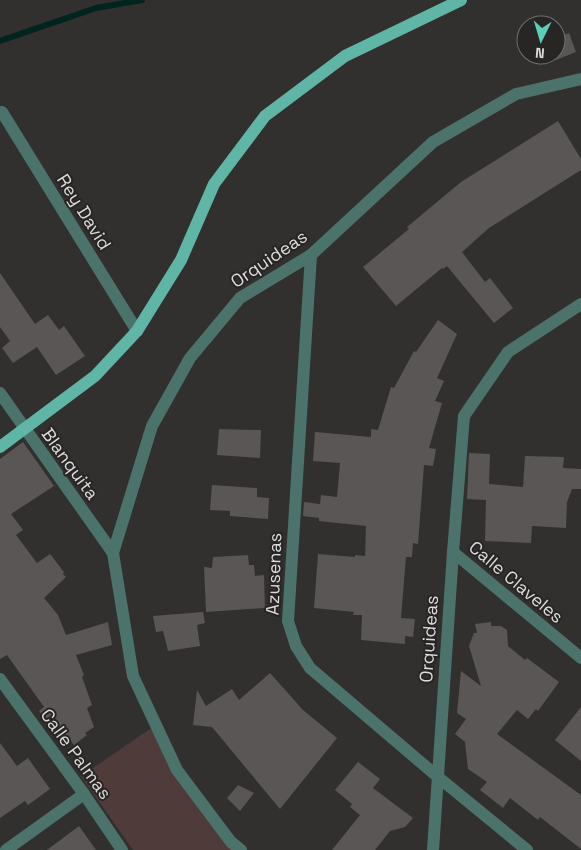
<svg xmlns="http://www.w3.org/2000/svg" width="581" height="850" font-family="'Space Grotesk',sans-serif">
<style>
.green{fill:#503b3b}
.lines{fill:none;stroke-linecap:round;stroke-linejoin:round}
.stream{stroke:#00241e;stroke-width:6}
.building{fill:#5a5656}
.minor{stroke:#4c736b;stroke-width:12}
.major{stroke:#5fb5a6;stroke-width:12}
.labels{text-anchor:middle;stroke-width:4;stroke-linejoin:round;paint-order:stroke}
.street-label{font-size:18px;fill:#dddbdb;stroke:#282525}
</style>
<rect width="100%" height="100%" fill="#322f2f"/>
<!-- green -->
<polygon class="green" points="153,727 241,850 133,850 81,776"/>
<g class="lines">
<!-- stream -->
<polyline class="stream" points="0,41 96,8 142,0"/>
</g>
<!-- building -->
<g class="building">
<polygon points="569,33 576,52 556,60 556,38"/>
<polygon points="558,121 581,159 581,170 489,228 462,252 485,282 490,278 513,308 494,323 447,266 443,269 442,268 396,306 363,267 409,229 407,227 461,182"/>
<polygon points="0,273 35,324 48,315 59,330 64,326 85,356 56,375 37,347 13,363 2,348 10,341 0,327"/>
<polygon points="438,320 457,334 437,378 444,381 435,401 442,403 429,448 436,449 433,466 424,465 418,544 413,543 412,557 406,557 401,618 415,619 413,637 405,636 405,644 361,640 362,615 353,615 354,612 314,608 318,554 355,557 355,555 365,556 366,526 319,521 319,518 303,516 304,502 320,504 321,495 337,497 340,463 313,461 315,432 371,437 371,429 378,430 391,387 394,388 414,351 416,352"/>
<polygon points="219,429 261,430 260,458 217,455"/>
<polygon points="23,442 54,486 11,514 23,530 16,535 37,563 50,554 64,572 63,574 66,577 44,598 58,615 66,635 108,622 112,645 76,655 84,675 82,677 92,705 87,708 94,727 85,733 87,735 74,745 70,740 64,745 39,711 44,707 7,655 0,659 0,459"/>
<polygon points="469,453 490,454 489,484 523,487 525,456 564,457 563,468 581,469 581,489 572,489 567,502 566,528 532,526 531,543 485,541 486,500 467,499"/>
<polygon points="212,485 257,488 257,497 269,498 268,519 230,516 230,511 210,510"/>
<polygon points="248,555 249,565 254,565 255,576 264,575 265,608 206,612 204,567 212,568 213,557"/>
<polygon points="203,612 205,623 197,625 200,646 168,651 163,631 156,632 153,616"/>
<polygon points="491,622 491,626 501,626 507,630 508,646 525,660 527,658 559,682 538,711 536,709 528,719 517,710 497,734 581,795 581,849 540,817 538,820 510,798 503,808 480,790 487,782 468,769 465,742 455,734 466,719 457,713 461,671 481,686 469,646 474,633 477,633 475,624"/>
<polygon points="270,673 303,710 337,738 280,809 212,727 193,725 197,690 206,706 232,689 239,700"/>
<polygon points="581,707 581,761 555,740"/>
<polygon points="0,743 17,766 28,758 50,789 28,805 25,801 0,818"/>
<polygon points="358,762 380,779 373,788 413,818 405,827 390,831 375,850 332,850 360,815 350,807 352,804 335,790"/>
<polygon points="238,785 254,793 240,811 227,798"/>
<polygon points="79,826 96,850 47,850"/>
</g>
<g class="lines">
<!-- minor -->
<g class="minor">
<polyline points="2,112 137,331"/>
<polyline points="311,255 288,621 296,646 310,668 438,777 527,850"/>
<polyline points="0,393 113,553 133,676 177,770 231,842 241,850"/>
<polyline points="453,552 581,658"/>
<polyline points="113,553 152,426 190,358 240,298 311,255 433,142 516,94 581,79"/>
<polyline points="0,679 84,794 122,850"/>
<polyline points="6,850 84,794"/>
<polyline points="433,850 453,552 464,416 508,352 581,304"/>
</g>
<!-- major -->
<polyline class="major" points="0,447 95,376 137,331 181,260 214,184 265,116 345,56 461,0"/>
</g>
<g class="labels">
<!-- street labels -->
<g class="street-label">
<text transform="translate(84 212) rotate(58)" y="6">Rey David</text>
<text transform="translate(269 259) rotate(-34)" y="6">Orquideas</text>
<text transform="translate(70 464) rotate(54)" y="6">Blanquita</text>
<text transform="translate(274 574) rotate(-88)" y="6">Azusenas</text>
<text transform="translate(516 582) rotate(40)" y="6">Calle Claveles</text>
<text transform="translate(429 639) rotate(-86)" y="6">Orquideas</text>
<text transform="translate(76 754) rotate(54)" y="6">Calle Palmas</text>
</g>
</g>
<!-- north arrow -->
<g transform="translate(541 40) rotate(185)"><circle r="24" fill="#282525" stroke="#706e6e"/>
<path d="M0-4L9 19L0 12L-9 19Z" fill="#5bcebb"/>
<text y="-8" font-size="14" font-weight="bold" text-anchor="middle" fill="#dddbdb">N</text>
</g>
</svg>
